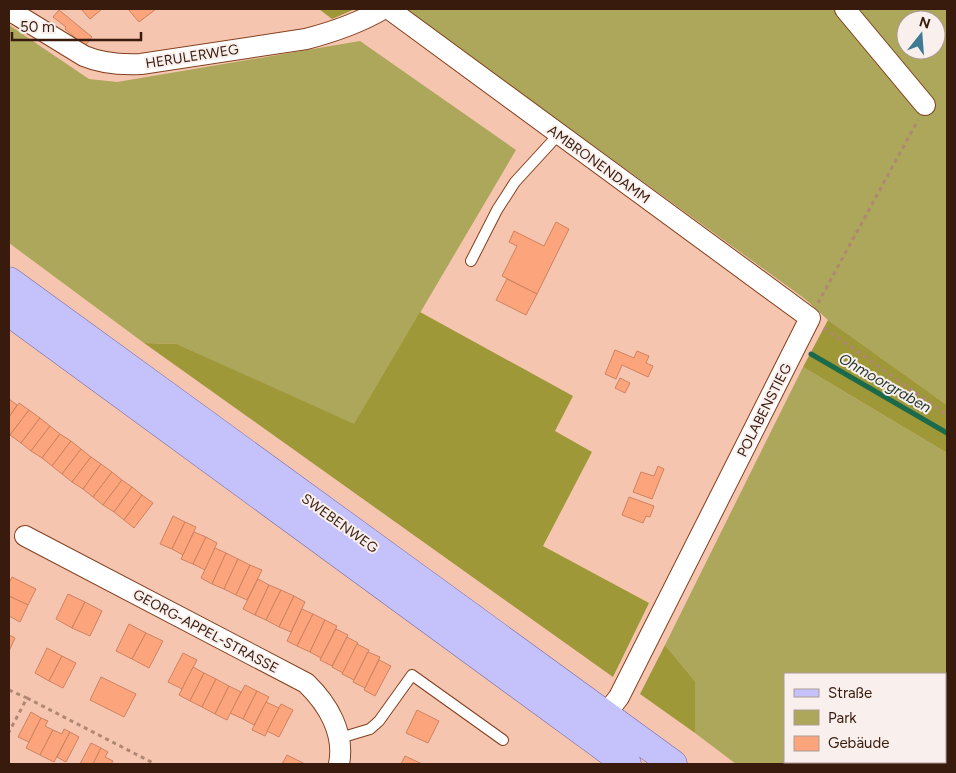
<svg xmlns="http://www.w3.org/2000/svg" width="956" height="773" font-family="Figtree,sans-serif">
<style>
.green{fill:#aca75b;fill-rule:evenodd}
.forest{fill:#9e9838}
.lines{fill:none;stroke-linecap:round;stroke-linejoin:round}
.stream{stroke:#1a6a4b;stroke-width:5}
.building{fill:#fca57d;stroke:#cd8260}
.service-casing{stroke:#83401d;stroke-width:12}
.minor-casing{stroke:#83401d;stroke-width:22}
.primary-casing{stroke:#7b6da6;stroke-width:29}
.path{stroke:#b08674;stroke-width:3;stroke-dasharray:4 4;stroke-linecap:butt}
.service{stroke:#fff;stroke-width:10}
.minor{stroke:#fff;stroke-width:20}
.primary{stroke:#c5c2fb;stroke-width:28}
.labels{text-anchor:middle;stroke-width:4;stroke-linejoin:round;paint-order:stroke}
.street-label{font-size:14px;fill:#391b0d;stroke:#f9f0ed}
.water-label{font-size:15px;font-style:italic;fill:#1e352b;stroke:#f9f0ed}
</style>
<rect width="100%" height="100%" fill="#f6c5b0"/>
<!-- green -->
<g class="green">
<path d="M405 9H947V405L828 320 805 299ZM906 20H936V50H906Z"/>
<polygon points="9,25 89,79 117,82 360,41 516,150 354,425 177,344 144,343 9,243"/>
<polygon points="803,367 947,453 947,731 945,730 945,674 785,674 785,762 846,762 844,764 736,764 695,733 695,681 665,645"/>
</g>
<!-- forest -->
<g class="forest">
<polygon points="319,9 355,9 332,19"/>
<polygon points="420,312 573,396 555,431 592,452 543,546 649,603 613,677 144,343 177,344 354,424"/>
<polygon points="828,320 947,405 947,453 803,367"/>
<polygon points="665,645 695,681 695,733 640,694"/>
</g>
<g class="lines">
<!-- stream -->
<polyline class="stream" points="811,354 947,433"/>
</g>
<!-- building -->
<g class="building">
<polygon points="81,9 102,9 90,19"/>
<polygon points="128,9 156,9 139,22"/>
<polygon points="59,10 92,37 85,46 65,29 66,27 53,17"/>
<polygon points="556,222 569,229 537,294 502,276 517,246 509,242 514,231 544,246"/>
<polygon points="507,279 537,294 526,315 496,300"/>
<polygon points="615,350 634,358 637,351 649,356 646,363 653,366 648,377 622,365 616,379 605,374"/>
<polygon points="620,378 630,383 625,393 615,388"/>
<polygon points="9,399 17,405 9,417"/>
<polygon points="19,403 29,410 10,435 9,434 9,417"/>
<polygon points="29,410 40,418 21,443 10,435"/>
<polygon points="40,418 50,426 31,451 21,443"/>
<polygon points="50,426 60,434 42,458 31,451"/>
<polygon points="60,434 71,441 52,466 42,458"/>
<polygon points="71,441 81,449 62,474 52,466"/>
<polygon points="81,449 91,457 72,482 62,474"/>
<polygon points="91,457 101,464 83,489 72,482"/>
<polygon points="101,464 112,472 93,497 83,489"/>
<polygon points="658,466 664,469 652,499 633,492 641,472 654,476"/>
<polygon points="112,472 122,480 103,505 93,497"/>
<polygon points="122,480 132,487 114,512 103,505"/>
<polygon points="132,487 142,495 124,520 114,512"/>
<polygon points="142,495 153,503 134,528 124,520"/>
<polygon points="629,497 654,506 650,517 646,516 643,523 622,515"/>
<polygon points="173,516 185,522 172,549 160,544"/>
<polygon points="185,522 196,527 183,555 172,549"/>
<polygon points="194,532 206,537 193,564 181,559"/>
<polygon points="206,537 217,543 205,570 193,564"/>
<polygon points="215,548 226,553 212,584 201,578"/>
<polygon points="226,553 238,559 224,589 212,584"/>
<polygon points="238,559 250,565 236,595 224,589"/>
<polygon points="250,565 262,570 247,600 236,595"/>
<polygon points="12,577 36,589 28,605 9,596 9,583"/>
<polygon points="258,579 269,585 255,615 243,609"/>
<polygon points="269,585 281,590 266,620 255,615"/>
<polygon points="281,590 294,596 279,627 266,620"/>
<polygon points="68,594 85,602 72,628 56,619"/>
<polygon points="9,596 28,605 20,622 9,616"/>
<polygon points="294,596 305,602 291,632 279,627"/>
<polygon points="85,602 102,611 90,636 72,628"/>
<polygon points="302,609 313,614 297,646 287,641"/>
<polygon points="313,614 325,620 310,652 297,646"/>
<polygon points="325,620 337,626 321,658 310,652"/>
<polygon points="129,624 146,633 132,659 116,651"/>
<polygon points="336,629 348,635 332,666 320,660"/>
<polygon points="146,633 163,641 149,668 132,659"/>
<polygon points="9,635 15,638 9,651"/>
<polygon points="347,637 358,643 343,673 332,667"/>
<polygon points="357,644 369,650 354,680 342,674"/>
<polygon points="47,648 62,656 49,681 35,673"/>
<polygon points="368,652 380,657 365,688 353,682"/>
<polygon points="183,653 197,660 182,689 168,682"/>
<polygon points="62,656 76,663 63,688 49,681"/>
<polygon points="379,660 391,666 375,696 364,690"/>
<polygon points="193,667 204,673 190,701 179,695"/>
<polygon points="204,673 216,679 202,707 190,701"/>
<polygon points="101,677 136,694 124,717 90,700"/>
<polygon points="216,679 229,686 215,714 202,707"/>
<polygon points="245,685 257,691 243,719 230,713"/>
<polygon points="229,686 241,692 227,720 215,714"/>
<polygon points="257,691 269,697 254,725 243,719"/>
<polygon points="266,702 279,708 265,736 252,730"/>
<polygon points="281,704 293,710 279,737 267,731"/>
<polygon points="417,710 439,721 428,743 406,733"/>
<polygon points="31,712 41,718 29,742 18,737"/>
<polygon points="41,718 48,721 45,726 53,730 40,755 26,748"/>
<polygon points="64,729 70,732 54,762 40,755 53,730 62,734"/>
<polygon points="70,732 79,737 66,762 57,757"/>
<polygon points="91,743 101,748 93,764 80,764"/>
<polygon points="101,748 108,752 105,757 113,761 111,764 93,764"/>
<polygon points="287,755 305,764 282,764"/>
<polygon points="405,756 422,764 401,764"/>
</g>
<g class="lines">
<!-- service casing -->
<g class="service-casing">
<g id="service">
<polyline points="471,261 497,210 515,182 559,134"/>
<polyline points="340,738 370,729 379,721 412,675 503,740"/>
</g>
</g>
<!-- minor casing -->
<g class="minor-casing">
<g id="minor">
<polyline points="389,9 810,318 619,697 605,715"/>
<polyline points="845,9 925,105"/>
<path d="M9 10 84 56C103 64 121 65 141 64L306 39C333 32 359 23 383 9"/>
<path d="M25 536 306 683C328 704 345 733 339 764"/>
</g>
</g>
<!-- primary casing -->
<g class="primary-casing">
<g id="primary">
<polyline points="9,281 673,764"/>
<polyline points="9,312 627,764"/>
</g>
</g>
<!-- path -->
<g class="path">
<polyline points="818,303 918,120"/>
<polyline points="824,328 947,415"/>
<polyline points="9,690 27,698 9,732"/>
<polyline points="27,698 155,764"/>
</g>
<!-- service -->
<use href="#service" class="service"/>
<!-- minor -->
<use href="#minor" class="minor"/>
<!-- primary -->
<use href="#primary" class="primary"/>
</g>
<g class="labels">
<!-- street labels -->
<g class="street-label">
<text transform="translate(192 56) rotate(-9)" y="5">HERULERWEG</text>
<text transform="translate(599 164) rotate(36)" y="5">AMBRONENDAMM</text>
<text transform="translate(764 410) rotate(-63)" y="5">POLABENSTIEG</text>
<text transform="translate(340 523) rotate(36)" y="5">SWEBENWEG</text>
<text transform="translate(206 631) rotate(28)" y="5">GEORG-APPEL-STRASSE</text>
</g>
<!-- water labels -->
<g class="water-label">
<text transform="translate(885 383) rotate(30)" y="5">Ohmoorgraben</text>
</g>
</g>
<!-- border -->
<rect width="956" height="773" fill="none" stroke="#391b0d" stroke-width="20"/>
<!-- legend -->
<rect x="784" y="673" width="162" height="90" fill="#f9f0ed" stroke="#ac9b93"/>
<rect x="794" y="689" width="25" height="8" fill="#c5c2fb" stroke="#ac9b93"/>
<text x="828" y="698" font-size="15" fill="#391b0d">Straße</text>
<rect x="794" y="710" width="25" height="15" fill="#aca75b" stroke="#ac9b93"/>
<text x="828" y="723" font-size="15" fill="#391b0d">Park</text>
<rect x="794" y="736" width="25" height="15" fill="#fca57d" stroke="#ac9b93"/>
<text x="828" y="748" font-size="15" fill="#391b0d">Gebäude</text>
<!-- north arrow -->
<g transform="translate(921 35) rotate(17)"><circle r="24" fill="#f9f0ed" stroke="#ac9b93"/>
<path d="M0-4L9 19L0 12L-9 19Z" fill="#3e7b92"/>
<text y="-8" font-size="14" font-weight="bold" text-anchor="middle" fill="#391b0d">N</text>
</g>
<!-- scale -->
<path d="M12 32v8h129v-8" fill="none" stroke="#391b0d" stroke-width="2.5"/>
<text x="20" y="32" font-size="15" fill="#391b0d" stroke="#f9f0ed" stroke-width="4" paint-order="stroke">50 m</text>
</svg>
